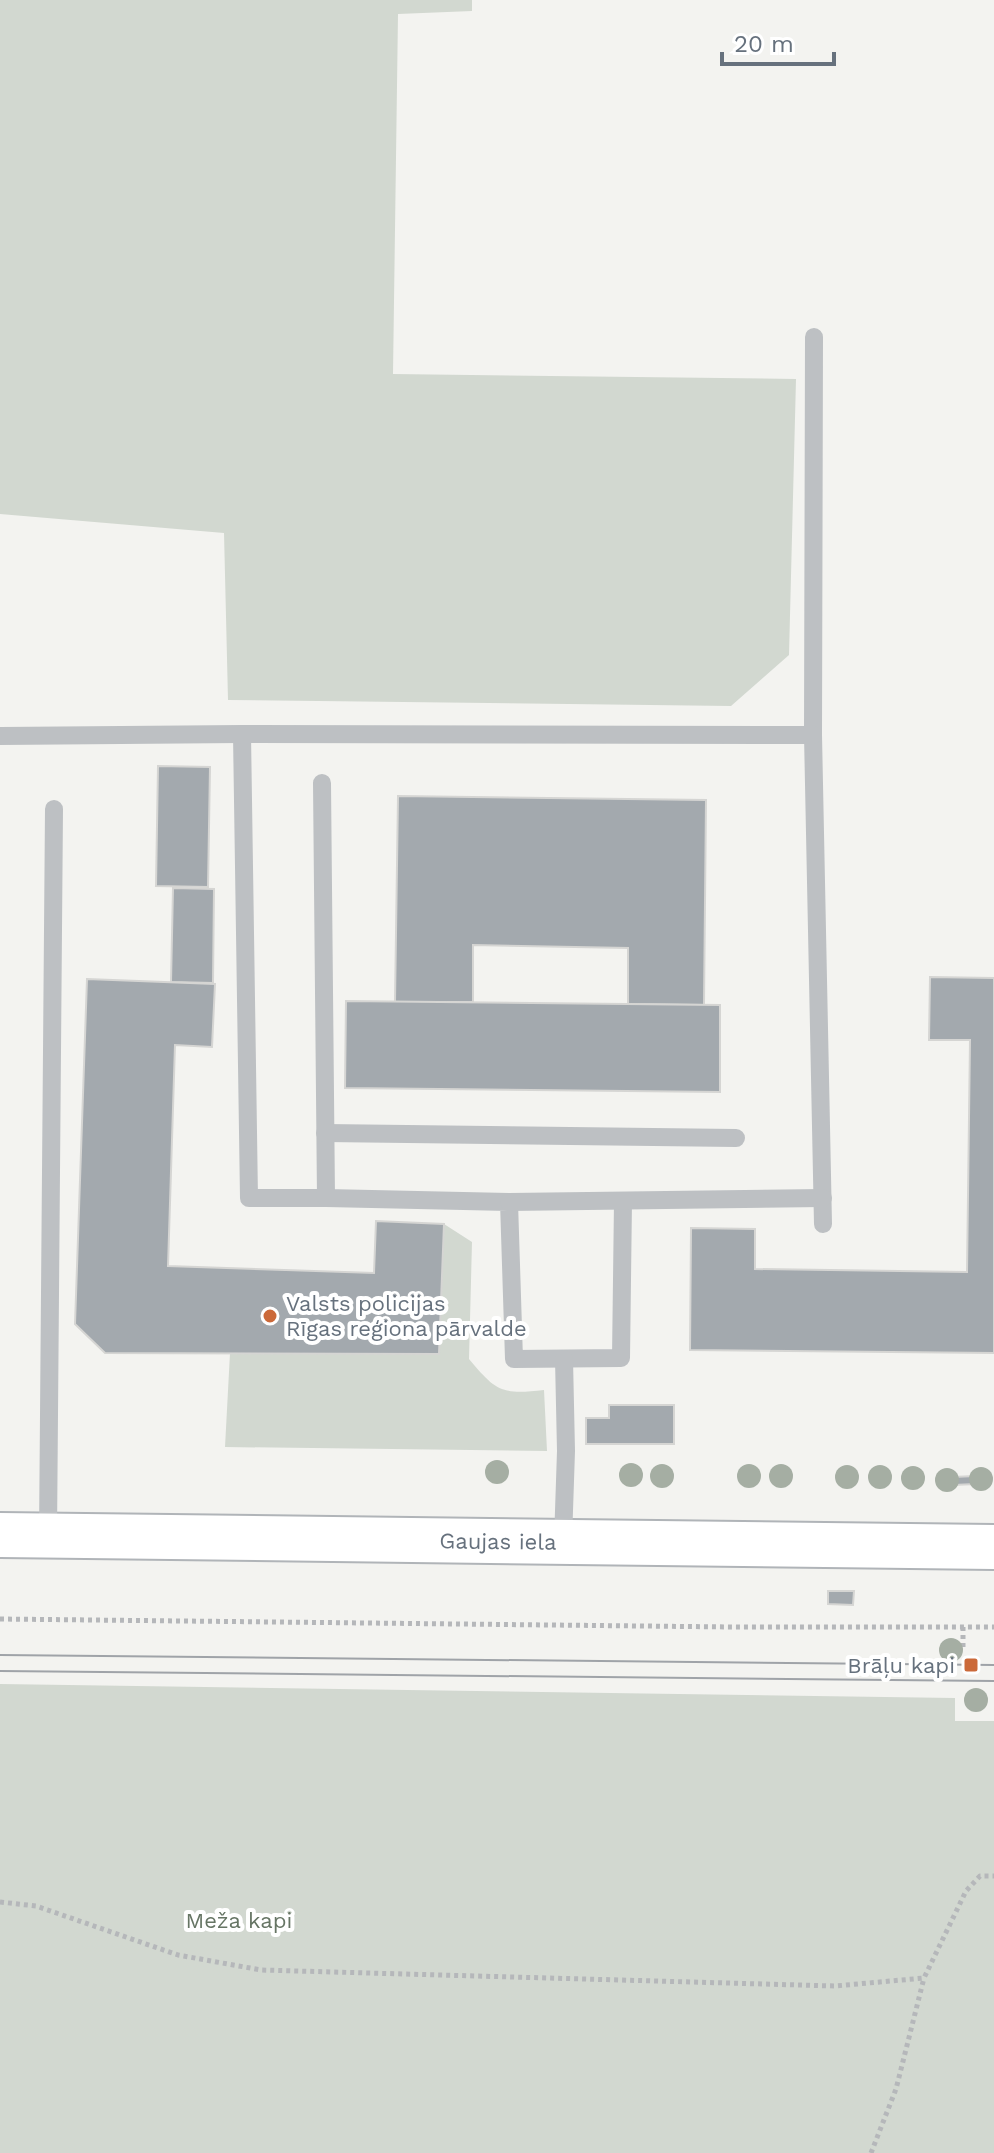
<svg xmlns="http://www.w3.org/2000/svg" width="994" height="2153" font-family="'Work Sans',sans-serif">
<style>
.green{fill:#d2d8d0}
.building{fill:#a3a9ae;stroke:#d5d5d3;stroke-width:2}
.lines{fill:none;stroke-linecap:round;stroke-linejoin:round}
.secondary-casing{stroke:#b0b4b8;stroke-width:48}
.path{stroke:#b5b7ba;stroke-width:5;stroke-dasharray:4 4;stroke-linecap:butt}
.lane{stroke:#bdc0c3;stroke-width:18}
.secondary{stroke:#fff;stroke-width:44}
.tram{stroke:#9fa3a8;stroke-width:2}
.tree{fill:#a5aea3}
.poi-dot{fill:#cb6939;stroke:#fff;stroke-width:3}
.labels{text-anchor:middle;stroke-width:8;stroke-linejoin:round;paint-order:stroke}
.poi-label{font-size:22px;fill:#66717d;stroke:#fff;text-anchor:start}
.street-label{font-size:22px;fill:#66717d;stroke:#fff}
.park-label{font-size:22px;fill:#667564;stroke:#fff}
</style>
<rect width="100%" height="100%" fill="#f3f3f0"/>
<!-- green -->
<g class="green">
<polygon points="0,0 472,0 472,11 398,14 393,374 796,379 789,655 731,706 228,700 224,533 0,514"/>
<path d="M444 1224 472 1242 469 1359C496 1391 501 1395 544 1390L547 1451 225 1447 230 1353 439 1354Z"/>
<polygon points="0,1684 955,1698 955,1721 994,1721 994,2153 0,2153"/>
</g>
<!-- building -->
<g class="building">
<polygon points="158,766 210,767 208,887 156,886"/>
<polygon points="398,796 706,800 704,1005 628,1004 628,948 473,945 473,1002 395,1002"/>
<polygon points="173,888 214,889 213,983 171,982"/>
<polygon points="930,977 994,978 994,1353 690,1350 691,1228 755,1229 755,1269 967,1272 970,1040 929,1040"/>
<polygon points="87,979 215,984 212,1047 175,1045 168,1266 374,1273 376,1221 444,1224 439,1354 105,1353 75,1324"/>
<polygon points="346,1001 720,1005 720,1092 345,1088"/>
<polygon points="609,1405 674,1405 674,1444 586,1444 586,1418 609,1418"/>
<polygon points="975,1476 976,1484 953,1485 953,1477"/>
<polygon points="828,1591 854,1591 853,1605 828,1604"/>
</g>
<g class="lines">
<!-- secondary casing -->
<g class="secondary-casing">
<g id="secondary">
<path id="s1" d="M0 1535 994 1547"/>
</g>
</g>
<!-- path -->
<g class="path">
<polyline points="0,1619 733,1627 994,1627"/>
<polyline points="963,1627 963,1647"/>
<polyline points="0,1902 36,1906 178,1955 261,1970 835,1986 924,1978 966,1891 980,1876 994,1876"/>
<polyline points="871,2153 896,2089 924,1978"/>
</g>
<!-- lane -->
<g class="lane">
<polyline points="814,337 813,735 823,1224"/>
<polyline points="242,734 249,1198 326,1198"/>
<polyline points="0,736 242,734 813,735"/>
<polyline points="322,783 326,1198 509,1202 514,1359 621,1358 623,1201"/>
<polyline points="325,1133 736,1138"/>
<polyline points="509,1202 823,1198"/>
<polyline points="48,1536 54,809"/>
<polyline points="563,1541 566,1451 564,1359"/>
</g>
<!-- secondary -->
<use href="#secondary" class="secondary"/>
<!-- tram -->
<g class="tram">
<polyline points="0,1655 994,1665"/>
<polyline points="0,1671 994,1681"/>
</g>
</g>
<!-- trees -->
<g class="tree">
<circle cx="497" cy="1472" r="12"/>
<circle cx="631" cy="1475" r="12"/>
<circle cx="662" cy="1476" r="12"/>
<circle cx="749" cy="1476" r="12"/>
<circle cx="781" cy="1476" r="12"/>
<circle cx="847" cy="1477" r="12"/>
<circle cx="880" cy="1477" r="12"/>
<circle cx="913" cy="1478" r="12"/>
<circle cx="981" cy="1479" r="12"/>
<circle cx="947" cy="1480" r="12"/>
<circle cx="951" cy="1650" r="12"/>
<circle cx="976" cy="1700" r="12"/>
</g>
<!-- markers -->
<g class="poi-dot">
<circle cx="270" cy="1316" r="8"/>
<rect x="963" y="1657" width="16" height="16" rx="4"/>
</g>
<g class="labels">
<!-- poi labels -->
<g class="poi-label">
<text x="286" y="1311">Valsts policijas<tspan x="286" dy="25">Rīgas reģiona pārvalde</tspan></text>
<text x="955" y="1673" text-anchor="end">Brāļu kapi</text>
</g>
<!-- street labels -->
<g class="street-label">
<text dy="8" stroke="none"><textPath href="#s1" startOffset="498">Gaujas iela</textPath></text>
</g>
<!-- park labels -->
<g class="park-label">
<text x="239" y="1928">Meža kapi</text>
</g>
</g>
<!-- scale -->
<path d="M722 52v12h112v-12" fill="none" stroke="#66717d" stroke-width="4"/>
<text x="734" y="52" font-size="24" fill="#66717d" stroke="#ffffff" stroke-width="6" paint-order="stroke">20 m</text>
</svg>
